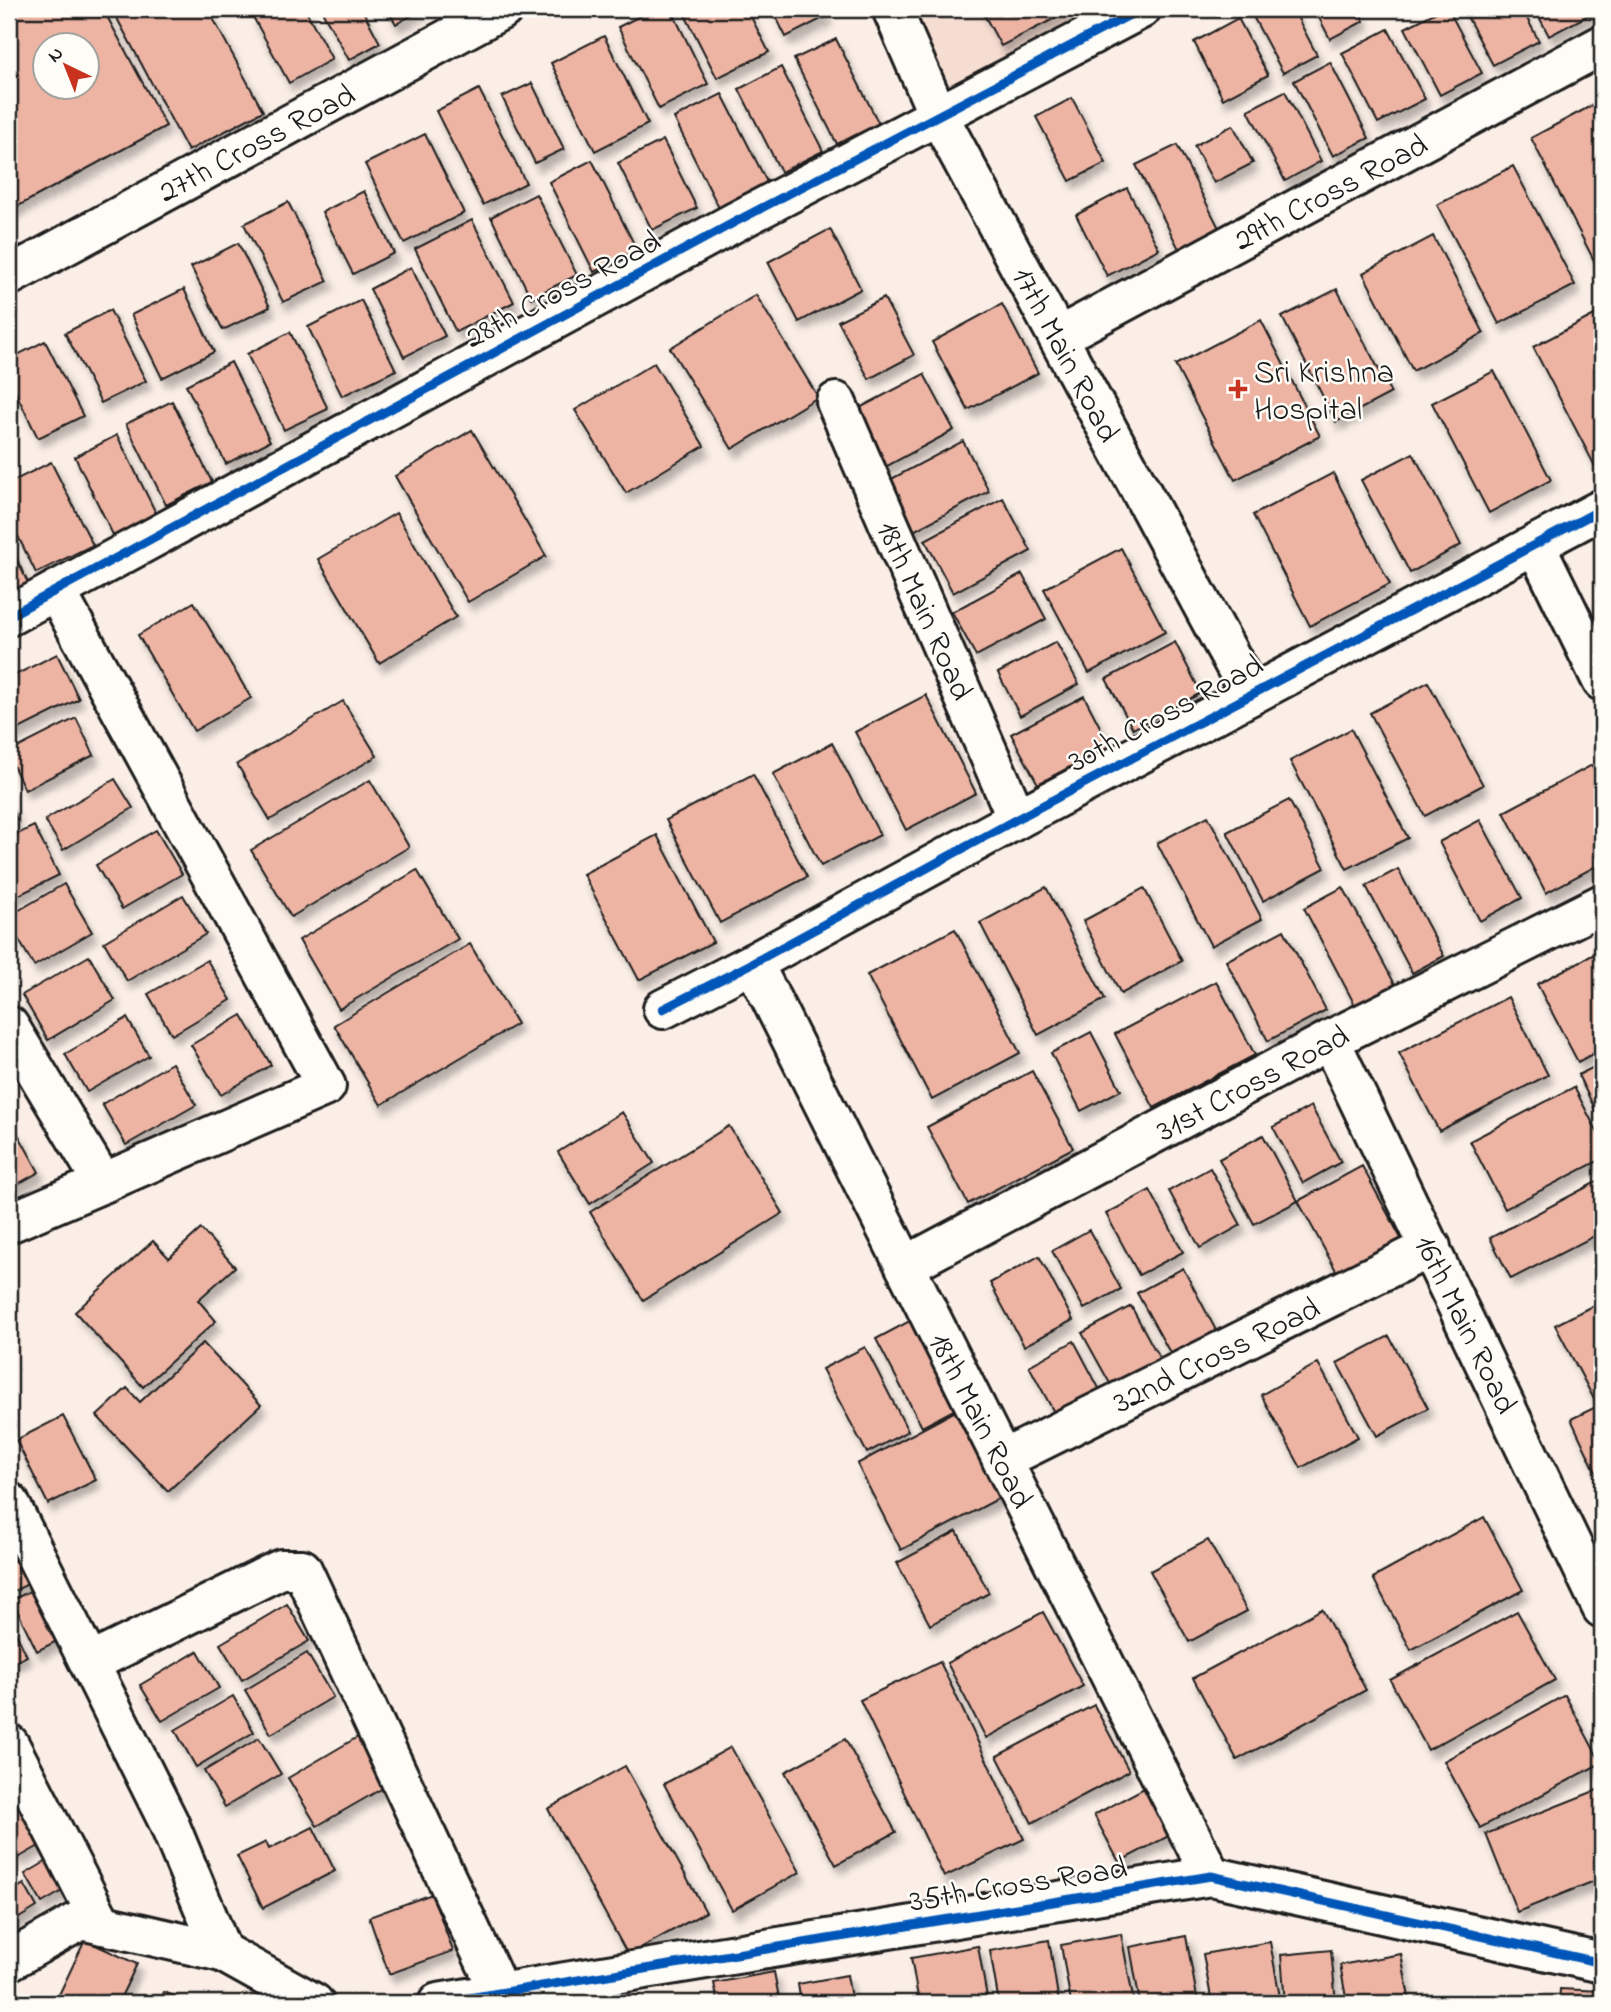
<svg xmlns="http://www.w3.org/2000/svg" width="1611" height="2012" font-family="'Indie Flower',sans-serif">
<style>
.built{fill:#f6ddd2}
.building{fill:#edb4a4;stroke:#1c1c1c;stroke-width:2;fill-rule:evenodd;filter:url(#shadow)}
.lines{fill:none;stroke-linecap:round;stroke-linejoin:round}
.minor-casing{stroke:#1c1c1c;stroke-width:44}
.tertiary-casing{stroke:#1c1c1c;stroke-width:44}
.minor{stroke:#fdfcf7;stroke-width:38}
.tertiary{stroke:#fdfcf7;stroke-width:38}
.cycleway-casing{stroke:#fdfcf7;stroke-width:13}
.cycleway{stroke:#0057b8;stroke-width:9}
.poi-dot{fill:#c8321e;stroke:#fdfcf7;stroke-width:2.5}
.labels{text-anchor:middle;stroke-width:5;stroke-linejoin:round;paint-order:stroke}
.street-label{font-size:32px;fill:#1c1c1c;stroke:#fdfcf7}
.poi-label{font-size:32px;fill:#1c1c1c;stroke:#fdfcf7;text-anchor:start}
</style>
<defs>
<filter id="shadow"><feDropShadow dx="4.5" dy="8" stdDeviation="3.5" flood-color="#0004"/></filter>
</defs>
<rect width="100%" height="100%" fill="#faeee6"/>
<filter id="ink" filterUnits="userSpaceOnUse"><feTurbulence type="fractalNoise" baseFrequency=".0143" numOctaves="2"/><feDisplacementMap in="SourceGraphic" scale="14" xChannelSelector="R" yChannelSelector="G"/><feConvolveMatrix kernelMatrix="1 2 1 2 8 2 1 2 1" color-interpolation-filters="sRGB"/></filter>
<g filter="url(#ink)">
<!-- built -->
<polygon class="built" points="912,9 1110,9 953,91"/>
<!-- building -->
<g class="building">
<path d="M9 9H103L166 126 9 211ZM46 46H88V88H46Z"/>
<polygon points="112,9 208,9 263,111 188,151"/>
<polygon points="264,9 305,9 332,59 289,83 252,15"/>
<polygon points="321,9 362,9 380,43 349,60"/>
<polygon points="387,9 423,9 396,24"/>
<polygon points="654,9 671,9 708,84 659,109 618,27"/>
<polygon points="682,9 747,9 769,52 717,78"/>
<polygon points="772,9 823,9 827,16 786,37"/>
<polygon points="981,9 1073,9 1001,46"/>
<polygon points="1249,9 1293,9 1317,55 1283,73"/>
<polygon points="1322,9 1358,9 1364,21 1330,39 1316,12"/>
<polygon points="1442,9 1448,9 1482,73 1440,95 1405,28"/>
<polygon points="1463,9 1522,9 1539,41 1493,65"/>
<polygon points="1535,9 1600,9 1549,36"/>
<polygon points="1238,18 1268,75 1223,99 1194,42"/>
<polygon points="1388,29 1425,99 1378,123 1342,53"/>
<polygon points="604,36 648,124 595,151 551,63"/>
<polygon points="836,39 879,124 837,144 794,59"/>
<polygon points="1330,62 1369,138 1333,156 1294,81"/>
<polygon points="781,67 823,151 781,172 739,89"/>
<polygon points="532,83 564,149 535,163 502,97"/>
<polygon points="479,89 526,183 483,205 436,111"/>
<polygon points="1285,91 1321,161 1285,181 1248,110"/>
<polygon points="722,94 770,188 721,212 674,118"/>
<polygon points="1072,98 1106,163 1070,181 1036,117"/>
<polygon points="1602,100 1602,276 1531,138"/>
<polygon points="1233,125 1253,163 1214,183 1194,146"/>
<polygon points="425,134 464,213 404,243 365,164"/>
<polygon points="663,140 697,208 652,230 618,163"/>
<polygon points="1177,145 1219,228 1179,249 1136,165"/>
<polygon points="592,160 637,250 594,272 549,182"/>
<polygon points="1513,166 1575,285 1499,324 1437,205"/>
<polygon points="1127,188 1159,249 1107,276 1076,215"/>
<polygon points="364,191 394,253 353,274 322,212"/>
<polygon points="536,194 577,275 531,298 491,217"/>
<polygon points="288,202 328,281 283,302 244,224"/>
<polygon points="472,220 514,302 456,332 415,249"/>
<polygon points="830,229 861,289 799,322 768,262"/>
<polygon points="1433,236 1484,333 1413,371 1363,273"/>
<polygon points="238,243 270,307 223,330 191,267"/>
<polygon points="411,267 445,336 404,357 370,289"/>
<polygon points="184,289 214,352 162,378 131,315"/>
<polygon points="1337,289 1391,393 1336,422 1282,317"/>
<polygon points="756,295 818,397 732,449 670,348"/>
<polygon points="884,298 914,355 869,379 838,321"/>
<polygon points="361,300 396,370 342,396 308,327"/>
<polygon points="1002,304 1038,373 968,410 932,342"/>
<polygon points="110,310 146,381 101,403 65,333"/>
<polygon points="1602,311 1602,470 1598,472 1533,347"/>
<polygon points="1261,320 1320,436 1235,480 1175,365"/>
<polygon points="290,332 328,409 284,430 247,354"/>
<polygon points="45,341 83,416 38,438 9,379 9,359"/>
<polygon points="231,362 270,441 226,464 186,385"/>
<polygon points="654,363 704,446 626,493 575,410"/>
<polygon points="1494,371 1551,480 1489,513 1432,403"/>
<polygon points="924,374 954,430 878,471 848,414"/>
<polygon points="172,401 212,482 166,505 126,424"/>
<polygon points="472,430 546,556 468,602 395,476"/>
<polygon points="117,435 158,517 115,539 75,457"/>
<polygon points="963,441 989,491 906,535 880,485"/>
<polygon points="1413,453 1461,545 1410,573 1361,480"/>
<polygon points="51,462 93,545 36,573 9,518 9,483"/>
<polygon points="1333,473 1390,584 1310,626 1253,515"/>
<polygon points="1003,498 1031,551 953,593 925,540"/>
<polygon points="396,513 456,617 379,663 318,559"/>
<polygon points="9,543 29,585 9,595"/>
<polygon points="1121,548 1165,632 1089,673 1044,589"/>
<polygon points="1022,574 1046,619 976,656 952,612"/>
<polygon points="194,602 251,698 194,731 138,635"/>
<polygon points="1056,642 1079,684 1020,716 998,673"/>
<polygon points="1175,642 1201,693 1133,729 1106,679"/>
<polygon points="57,654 79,699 9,734 9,678"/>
<polygon points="1428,682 1483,785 1425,816 1370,713"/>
<polygon points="926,695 976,793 906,830 855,732"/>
<polygon points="1084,696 1110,746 1038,784 1011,734"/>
<polygon points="343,701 377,756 270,820 237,764"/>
<polygon points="76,718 94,755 25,790 9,757 9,752"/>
<polygon points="1351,729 1408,838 1347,869 1290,761"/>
<polygon points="832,743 880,835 821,866 773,774"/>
<polygon points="1592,765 1602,784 1602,863 1546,893 1504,812"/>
<polygon points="753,774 807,877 720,923 666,820"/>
<polygon points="115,779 133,808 63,850 45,820"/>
<polygon points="370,780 409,847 291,917 251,850"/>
<polygon points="1289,800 1325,868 1263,901 1227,832"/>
<polygon points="9,803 17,820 9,824"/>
<polygon points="1208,816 1262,919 1211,946 1157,843"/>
<polygon points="1480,820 1522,898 1480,921 1439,842"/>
<polygon points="34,826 59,875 9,900 9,838"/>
<polygon points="156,830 182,874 122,909 96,865"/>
<polygon points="657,835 713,942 639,980 583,874"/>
<polygon points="1398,869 1444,956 1412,973 1366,886"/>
<polygon points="417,870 458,939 339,1009 299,940"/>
<polygon points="64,884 92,932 34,966 9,923 9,916"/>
<polygon points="1046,887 1105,999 1038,1035 980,923"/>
<polygon points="1343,887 1398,990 1358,1011 1304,908"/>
<polygon points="1144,888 1182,961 1121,994 1083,921"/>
<polygon points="183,895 206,934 127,981 104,942"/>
<polygon points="955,929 1020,1053 932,1100 867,975"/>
<polygon points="1284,930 1326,1010 1268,1041 1226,961"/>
<polygon points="470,944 517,1024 381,1105 334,1025"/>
<polygon points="1602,950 1602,1049 1578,1062 1537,984"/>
<polygon points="89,956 115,1000 48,1040 22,995"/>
<polygon points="207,960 231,1000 172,1035 148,994"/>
<polygon points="1216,981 1255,1055 1154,1108 1115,1034"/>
<polygon points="1508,997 1548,1075 1439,1131 1399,1053"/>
<polygon points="242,1015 271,1065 221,1095 191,1045"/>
<polygon points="127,1018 149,1056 87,1092 65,1054"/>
<polygon points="1091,1032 1121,1090 1081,1111 1051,1053"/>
<polygon points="172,1063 196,1105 126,1145 102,1104"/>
<polygon points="1602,1063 1602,1123 1578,1075"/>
<polygon points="1032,1071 1073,1148 968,1204 927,1127"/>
<polygon points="1574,1087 1602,1141 1602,1159 1505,1209 1470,1141"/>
<polygon points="1311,1106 1341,1162 1303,1183 1273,1127"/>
<polygon points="622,1112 654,1163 590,1204 558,1152"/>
<polygon points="729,1126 783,1213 643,1300 590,1212"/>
<polygon points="17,1132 39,1172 9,1189 9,1137"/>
<polygon points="1263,1135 1298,1201 1254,1224 1219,1159"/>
<polygon points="1362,1166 1403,1242 1339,1276 1298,1201"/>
<polygon points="1210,1168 1241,1225 1200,1248 1169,1191"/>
<polygon points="1602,1179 1602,1237 1600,1233 1511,1279 1490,1238"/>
<polygon points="1150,1190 1183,1252 1139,1275 1106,1214"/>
<polygon points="201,1229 235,1267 198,1300 216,1321 143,1387 75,1312 153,1241 169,1258"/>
<polygon points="1089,1230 1121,1289 1084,1309 1052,1251"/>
<polygon points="1039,1256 1073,1320 1024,1346 990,1283"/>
<polygon points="1183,1268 1219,1336 1174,1360 1137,1293"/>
<polygon points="1602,1301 1602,1397 1595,1401 1555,1325"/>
<polygon points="1131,1306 1162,1363 1113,1389 1082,1333"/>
<polygon points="919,1316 965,1404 922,1427 876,1339"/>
<polygon points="1389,1336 1428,1408 1377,1436 1337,1363"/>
<polygon points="1074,1341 1101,1392 1056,1416 1029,1366"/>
<polygon points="203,1343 261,1405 168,1491 97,1416 127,1388 140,1402"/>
<polygon points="865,1347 908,1431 867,1453 822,1369"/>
<polygon points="1318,1363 1358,1437 1301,1468 1261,1395"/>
<polygon points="1602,1404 1602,1485 1571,1419"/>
<polygon points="963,1407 1009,1493 901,1550 857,1464"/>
<polygon points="63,1416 96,1480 48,1504 16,1440"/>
<polygon points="1484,1517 1523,1590 1411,1650 1373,1578"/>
<polygon points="957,1531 989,1593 930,1625 897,1563"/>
<polygon points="1208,1540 1247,1611 1189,1642 1150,1571"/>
<polygon points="29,1553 42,1577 10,1593 9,1563"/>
<polygon points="46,1583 71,1634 37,1651 12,1600"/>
<polygon points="287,1604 309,1641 242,1680 220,1644"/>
<polygon points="1322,1609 1366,1690 1237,1760 1193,1678"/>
<polygon points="1517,1611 1555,1680 1428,1750 1390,1680"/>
<polygon points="1043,1612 1083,1686 986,1738 947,1663"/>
<polygon points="9,1619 27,1656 9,1665"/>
<polygon points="198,1651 219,1688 162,1721 140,1685"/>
<polygon points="307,1653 333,1697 271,1734 245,1690"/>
<polygon points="940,1662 1024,1839 944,1877 860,1700"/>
<polygon points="1565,1695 1601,1763 1480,1828 1444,1761"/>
<polygon points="233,1696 254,1732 196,1767 175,1730"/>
<polygon points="1094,1705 1129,1771 1032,1823 997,1756"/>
<polygon points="361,1735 390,1784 317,1826 288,1778"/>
<polygon points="259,1738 281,1774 225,1807 204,1771"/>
<polygon points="845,1739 896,1832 836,1865 785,1772"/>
<polygon points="731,1747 800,1872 732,1910 664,1784"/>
<polygon points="625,1766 706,1912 628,1955 548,1809"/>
<polygon points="1159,1780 1184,1828 1119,1862 1094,1815"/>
<polygon points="12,1785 46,1842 18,1858 9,1842 9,1787"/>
<polygon points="1602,1788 1602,1878 1517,1912 1486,1834"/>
<polygon points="313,1827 335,1871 263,1908 237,1856 266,1842 269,1849"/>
<polygon points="52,1858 69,1887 42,1903 25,1874"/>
<polygon points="24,1884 37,1907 9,1924 9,1893"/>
<polygon points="432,1894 453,1951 389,1974 369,1917"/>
<polygon points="1121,1934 1134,2003 1071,2003 1061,1945"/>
<polygon points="1186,1936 1198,2003 1140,2003 1130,1947"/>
<polygon points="85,1940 137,1964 118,2003 55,2003"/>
<polygon points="1049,1940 1059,2003 999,2003 990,1951"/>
<polygon points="1270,1942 1281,2003 1212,2003 1203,1954"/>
<polygon points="978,1946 988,2003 919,2003 911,1958"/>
<polygon points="1331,1950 1336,2003 1285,2003 1281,1955"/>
<polygon points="1401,1954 1410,2003 1347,2003 1340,1965"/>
<polygon points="774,1972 780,2003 718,2003 714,1983"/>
<polygon points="847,1975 852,2003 801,2003 798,1984"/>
<polygon points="1560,1989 1602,1991 1602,2003 1559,2003"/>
<polygon points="164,1992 191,2003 159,2003"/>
<polygon points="638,1996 640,2003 595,2003"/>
</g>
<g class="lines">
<!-- minor casing -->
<g class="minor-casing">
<g id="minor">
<polyline points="892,9 938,115 1251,695"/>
<polyline points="9,276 503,9"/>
<polyline points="1058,337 1602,45"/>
<polyline points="836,402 1017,819"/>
<polyline points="1536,546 1602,681"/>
<polyline points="9,616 735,222 1141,9"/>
<polyline points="753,963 1211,1876"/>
<polyline points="663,1009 753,963 1017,819 1602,509"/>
<polyline points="9,1026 103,1183 326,1086 56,591"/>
<polyline points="1330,1040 1602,1608"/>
<polyline points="905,1266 1330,1040 1602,904"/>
<polyline points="1002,1460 1431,1247"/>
<polyline points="9,1502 168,1821 222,1952"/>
<polyline points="90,1663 281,1569 302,1569 500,1993"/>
<polyline points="9,1744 102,1925"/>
<polyline points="9,1961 81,1920 222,1952 314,2003"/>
<polyline points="438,2003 1211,1876 1602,1963"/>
</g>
</g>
<!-- tertiary casing -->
<g class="tertiary-casing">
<polyline id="tertiary" points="9,1223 103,1183"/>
</g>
<!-- minor -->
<use href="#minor" class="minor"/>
<!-- tertiary -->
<use href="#tertiary" class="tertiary"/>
<!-- cycleway casing -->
<g class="cycleway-casing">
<g id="cycleway">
<polyline points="9,616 735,222 1141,9"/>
<polyline points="663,1009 753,963 1017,819 1602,509"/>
<polyline points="438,2003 1211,1876 1602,1963"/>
</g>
</g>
<!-- cycleway -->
<use href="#cycleway" class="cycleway"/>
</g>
</g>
<!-- markers -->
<path class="poi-dot" d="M1234.5 378.5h7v7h7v7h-7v7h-7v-7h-7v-7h7z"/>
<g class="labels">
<!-- street labels -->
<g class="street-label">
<text transform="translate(256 142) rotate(-28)" y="11">27th Cross Road</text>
<text transform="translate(1330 191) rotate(-28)" y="11">29th Cross Road</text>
<text transform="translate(562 288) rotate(-28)" y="11">28th Cross Road</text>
<text transform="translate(1067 354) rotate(62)" y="11">17th Main Road</text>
<text transform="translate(926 610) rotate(66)" y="11">18th Main Road</text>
<text transform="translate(1165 712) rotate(-28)" y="11">30th Cross Road</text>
<text transform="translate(1252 1082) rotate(-28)" y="11">31st Cross Road</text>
<text transform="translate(1467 1324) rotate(64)" y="11">16th Main Road</text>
<text transform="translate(1216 1354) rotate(-26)" y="11">32nd Cross Road</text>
<text transform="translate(982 1420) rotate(63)" y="11">18th Main Road</text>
<text transform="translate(1018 1883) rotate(-9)" y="11">35th Cross Road</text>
</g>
<!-- poi labels -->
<g class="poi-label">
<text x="1254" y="382">Sri Krishna<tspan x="1254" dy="37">Hospital</tspan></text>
</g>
</g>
<!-- margin -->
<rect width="1611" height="2012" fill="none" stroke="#fdfcf7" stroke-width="35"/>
<rect x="18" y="18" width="1576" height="1977" fill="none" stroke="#1c1c1c" stroke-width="2.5" filter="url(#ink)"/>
<!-- north arrow -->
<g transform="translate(66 66) rotate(317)"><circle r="33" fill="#fdfcf7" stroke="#a3a29f" stroke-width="2"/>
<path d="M0-5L12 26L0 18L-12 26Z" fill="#c8321e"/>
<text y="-10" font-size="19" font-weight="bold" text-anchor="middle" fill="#1c1c1c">N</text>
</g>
</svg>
